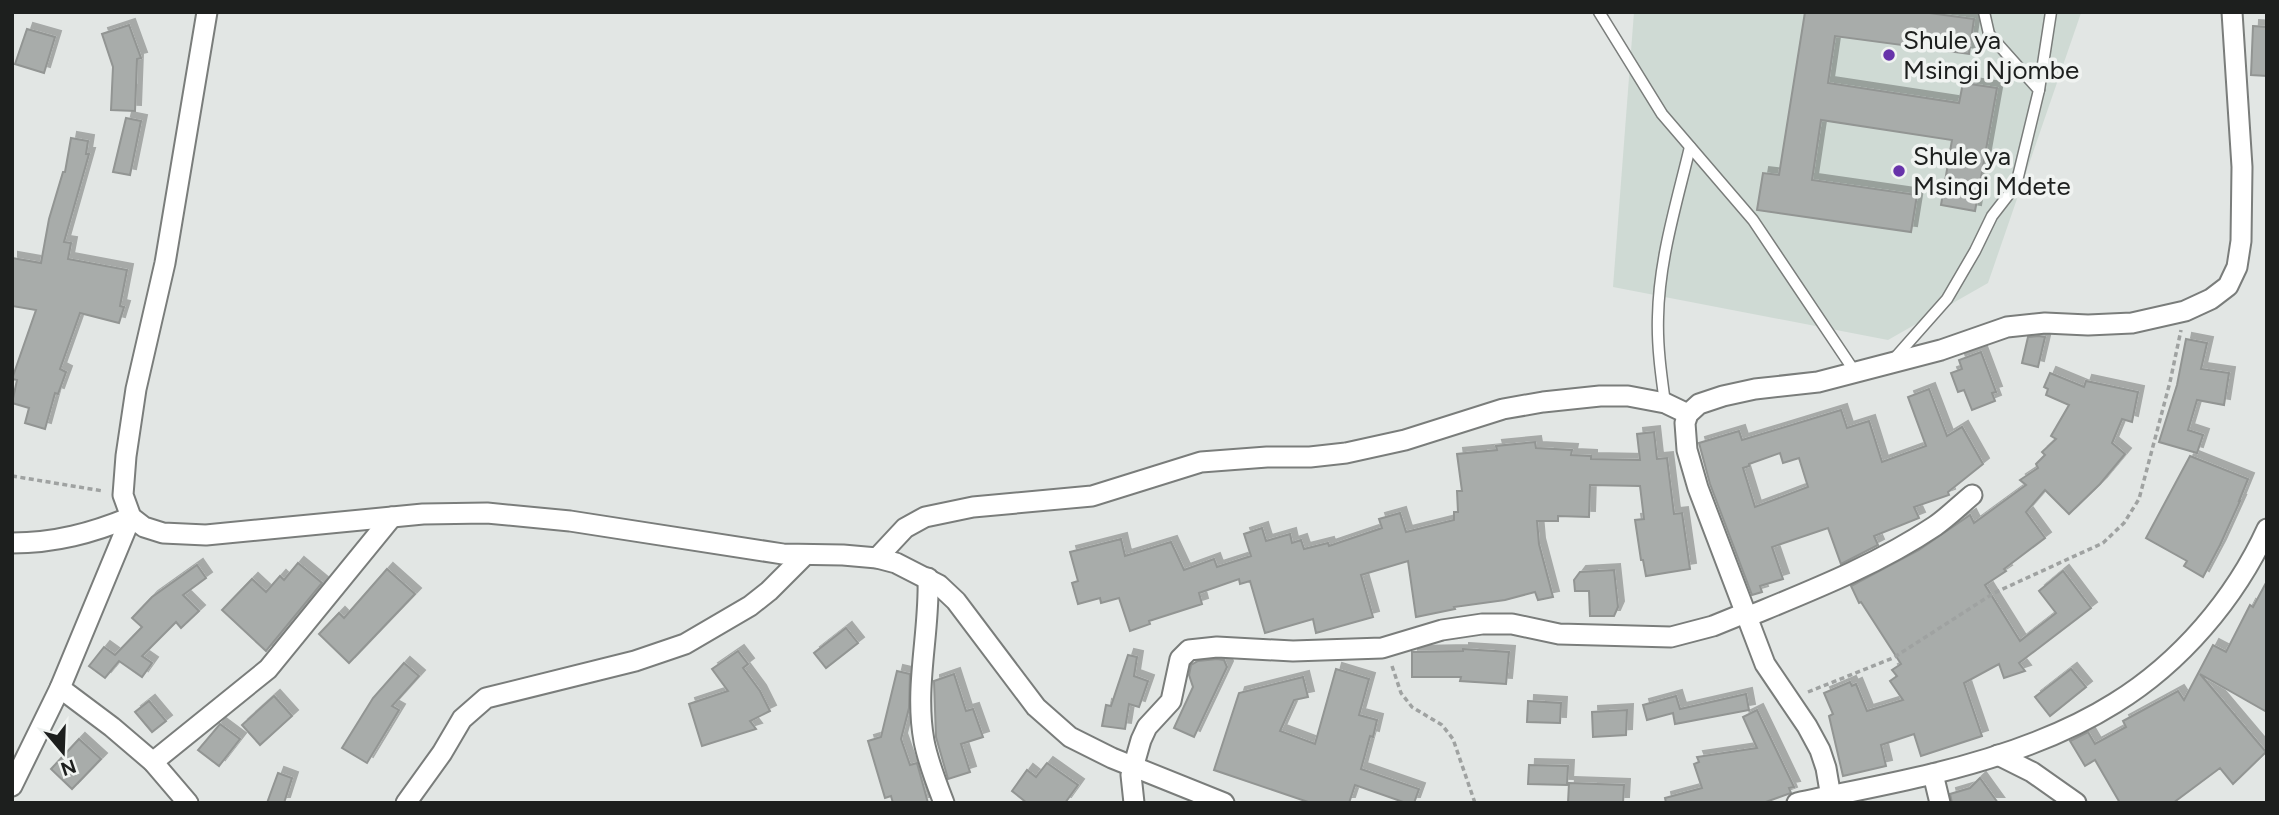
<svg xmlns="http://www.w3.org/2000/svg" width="2279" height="815" font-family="Figtree,sans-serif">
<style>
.built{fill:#cfdad4}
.building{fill:#a8acaa;stroke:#929593;stroke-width:2;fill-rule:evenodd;filter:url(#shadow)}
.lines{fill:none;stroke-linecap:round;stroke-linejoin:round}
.service-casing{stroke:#7a7d7b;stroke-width:13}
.minor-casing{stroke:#7a7d7b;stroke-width:23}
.path{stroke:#9fa2a1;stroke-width:3.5;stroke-dasharray:5 3.5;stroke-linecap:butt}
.service{stroke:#fff;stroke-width:10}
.minor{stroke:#fff;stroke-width:19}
.poi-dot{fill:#6733aa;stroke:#f0f3f1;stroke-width:2.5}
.labels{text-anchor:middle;stroke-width:7;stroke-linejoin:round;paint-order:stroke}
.poi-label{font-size:26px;fill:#1d1f1e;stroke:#f0f3f1;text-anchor:start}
</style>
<defs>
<filter id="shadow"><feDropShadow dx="6" dy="-6" stdDeviation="0" flood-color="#0004"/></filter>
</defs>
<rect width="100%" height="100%" fill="#e2e6e4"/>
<!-- built -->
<polygon class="built" points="1634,12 2081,12 2081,13 1988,283 1888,340 1613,287"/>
<!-- building -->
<g class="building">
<polygon points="1805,12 1922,12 1974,19 1969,54 1835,36 1828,83 1959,103 1963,83 1997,88 1975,211 1941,205 1952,140 1821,120 1812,180 1917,195 1911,232 1757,210 1763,173 1779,175"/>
<polygon points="129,25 141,58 137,59 135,111 111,110 113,67 102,34"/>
<polygon points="2253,26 2267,27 2267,76 2251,75"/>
<polygon points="27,29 55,37 44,73 15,64"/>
<polygon points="126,118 141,121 130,175 113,172"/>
<polygon points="71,138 88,141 86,154 89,154 64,242 71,243 68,259 127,270 120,306 124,307 119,323 80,313 60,369 66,372 58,394 55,393 45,429 25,423 29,408 12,403 17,380 12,379 36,310 12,306 12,258 41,263 49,219 63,172 65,172"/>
<polygon points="2039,336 2045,337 2038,367 2022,363 2028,337"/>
<polygon points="2186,339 2207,343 2201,369 2229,373 2224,405 2197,400 2188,430 2203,435 2197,453 2159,442 2177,385"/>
<polygon points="1981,352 1996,392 1992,393 1995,401 1972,410 1964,390 1958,392 1951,373 1962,369 1959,360"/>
<polygon points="2050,373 2084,387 2086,381 2138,392 2132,422 2122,419 2112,443 2125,454 2100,484 2069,514 2045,490 2026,512 2045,538 2004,569 2006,571 1985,585 2020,641 2056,613 2039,591 2063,571 2091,608 2019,663 2025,671 2004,678 1999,664 1964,683 1982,736 1921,756 1914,734 1881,745 1886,766 1843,776 1829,716 1833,714 1824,693 1850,682 1852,686 1856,684 1867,711 1903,700 1890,681 1897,676 1892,670 1901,664 1861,602 1859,603 1851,586 1919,550 1970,515 1974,523 2026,485 2020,480 2038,468 2036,464 2045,455 2042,452 2056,439 2051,436 2069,405 2046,395 2048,389 2044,387"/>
<path d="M1929 389 1947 436 1962 427 1983 464 1948 492 1949 495 1914 507 1919 518 1874 536 1878 545 1841 564 1828 528 1772 547 1783 579 1760 586 1762 592 1752 595 1710 484 1699 443 1739 431 1742 440 1841 410 1847 428 1869 421 1882 462 1926 446 1908 397ZM1780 453 1783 463 1799 458 1808 487 1755 507 1743 468 1749 466V464Z"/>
<polygon points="1654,432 1657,459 1667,458 1674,514 1682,513 1690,569 1646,576 1643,560 1641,560 1635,520 1644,519 1640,486 1590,485 1589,517 1558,516 1558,521 1537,521 1539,544 1553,597 1538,600 1535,592 1505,600 1454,607 1455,609 1416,617 1408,561 1361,575 1373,617 1316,633 1313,619 1265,633 1250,581 1240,584 1239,579 1199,593 1202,604 1149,621 1150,624 1130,631 1119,598 1101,603 1100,598 1078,604 1072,583 1078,581 1070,552 1121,539 1125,556 1171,542 1184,570 1214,559 1217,567 1251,556 1244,534 1262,528 1266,541 1290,534 1292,543 1301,540 1304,549 1328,543 1329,546 1382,528 1379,519 1400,513 1406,532 1454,520 1454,512 1458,512 1457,491 1462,491 1457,454 1497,450 1496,446 1535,442 1536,448 1572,450 1571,455 1591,456 1591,459 1640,460 1637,434"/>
<polygon points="2190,456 2248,479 2239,501 2240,501 2220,545 2203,577 2184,566 2187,561 2146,538"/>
<polygon points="298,563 322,583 266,651 222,610 252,579 266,592 280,576 284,580"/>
<polygon points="197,565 206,578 183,595 199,611 181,628 176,622 142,656 152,663 142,677 119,661 105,678 89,666 104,647 115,655 142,627 132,618 152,597"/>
<polygon points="387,569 415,594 349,663 319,634 339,613 344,618"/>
<polygon points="1614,570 1618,607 1614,616 1590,616 1589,591 1575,591 1574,580 1580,572"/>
<polygon points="2267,581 2267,712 2200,674 2266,752 2233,784 2220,768 2173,803 2120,803 2095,760 2085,766 2070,741 2088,732 2095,744 2126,727 2123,721 2178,691 2184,700 2213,645 2226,652 2250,605 2253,607"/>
<polygon points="846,628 858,643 826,668 814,653"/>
<polygon points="1463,649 1509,652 1506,684 1460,681 1461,677 1412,677 1412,652 1463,651"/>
<polygon points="738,651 748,664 743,668 760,691 770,711 750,721 756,729 702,746 689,704 728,691 712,669"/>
<polygon points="1128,655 1137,657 1134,676 1148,681 1139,707 1129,704 1125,729 1102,726 1106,705 1111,706"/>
<polygon points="1217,659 1224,660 1227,667 1194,737 1174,728 1193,687 1189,675 1191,665 1198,661"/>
<polygon points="404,663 419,676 392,706 399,710 367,763 342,748 373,698"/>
<polygon points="1336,669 1369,679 1359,715 1377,720 1373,737 1370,736 1361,769 1419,789 1414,803 1406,803 1355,785 1349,803 1311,803 1214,770 1239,693 1303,677 1308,697 1294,700 1280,731 1315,744"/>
<polygon points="2071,669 2086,687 2050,716 2035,697"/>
<polygon points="897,671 910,674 909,708 901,739 910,765 917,763 928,803 893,803 891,796 885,798 868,741 881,737"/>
<polygon points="954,674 966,711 973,709 983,737 961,744 970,772 948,779 936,737 934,681"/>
<polygon points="1746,694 1749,710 1675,724 1673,713 1647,720 1643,705 1676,696 1680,709"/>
<polygon points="274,696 292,716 260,745 242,725"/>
<polygon points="149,701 166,721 152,732 135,712"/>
<polygon points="1528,701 1561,703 1560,723 1527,722"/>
<polygon points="1627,710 1626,735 1593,737 1592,712"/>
<polygon points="1757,710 1794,787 1789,788 1791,793 1763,803 1666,803 1665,798 1702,788 1694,764 1699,762 1697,757 1757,748 1743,717"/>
<polygon points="220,724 240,739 219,766 198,750"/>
<polygon points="79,739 101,759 72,789 51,769"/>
<polygon points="1047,763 1078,785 1065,803 1027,803 1012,791 1027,770 1036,777"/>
<polygon points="1529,765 1568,766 1567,785 1528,784"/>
<polygon points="278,773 292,778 284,803 267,803"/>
<polygon points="1980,778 1998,803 1952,803 1950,794 1970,788"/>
<polygon points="1569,783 1624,785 1623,803 1568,803"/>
</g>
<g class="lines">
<!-- service casing -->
<g class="service-casing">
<g id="service">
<polyline points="1599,12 1662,114 1753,220 1855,372"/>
<polyline points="2039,90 2051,12"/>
<polyline points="1893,360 1947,299 1975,251 1992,216 2016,185 2039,90 1989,34 1984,12"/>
<path d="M1665 403C1661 374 1657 345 1658 317 1659 259 1677 202 1690 147"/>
</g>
</g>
<!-- minor casing -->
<g class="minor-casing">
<g id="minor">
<polyline points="207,12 165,263 136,389 126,456 123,495 131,517 144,527 163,533 206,535 423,514 487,513 570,521 783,554 843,555 877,558 896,563 939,585 956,601 1036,707 1070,737 1112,758 1224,803"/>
<path d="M12 543C55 543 92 533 131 517"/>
<polyline points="877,558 905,528 925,517 973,507 1092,496 1201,462 1267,457 1310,457 1346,453 1405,440 1503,409 1543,402 1600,396 1628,396 1665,403 1688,414"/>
<path d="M928 578C930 632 914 687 924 741 928 762 936 782 944 803"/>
<path d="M1747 617C1810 591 1877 565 1935 526 1948 517 1960 505 1972 495"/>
<polyline points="60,688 112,727 153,762 188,803"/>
<polyline points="1998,755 2032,772 2076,803"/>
<polyline points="153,762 268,669 392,517"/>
<polyline points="1933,774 1940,803"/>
<polyline points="12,786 60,688 131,517"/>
<polyline points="406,803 442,753 462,719 486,698 635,661 685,644 750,606 769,591 805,555"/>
<polyline points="1134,803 1131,775 1141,740 1147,727 1171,701 1180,659 1189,650 1217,647 1293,651 1382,648 1442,630 1482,624 1512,624 1559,634 1671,637 1713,626 1745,613"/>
<path d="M1797 803C1842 793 1887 785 1932 774 1994 759 2061 737 2115 703 2180 663 2235 599 2267 529"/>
<polyline points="1832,803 1826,768 1820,750 1807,726 1765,664 1698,488 1687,450 1685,423 1688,414 1699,404 1723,396 1755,389 1818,382 1941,350 2007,327 2045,323 2088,325 2132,323 2185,311 2211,299 2228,286 2237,267 2241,241 2242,167 2232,12"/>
</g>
</g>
<!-- path -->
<g class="path">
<polyline points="12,476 103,491"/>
<polyline points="1392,666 1401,693 1412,707 1442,725 1453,739 1475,803"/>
<polyline points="1808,692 1893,658 1994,593 2103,543 2124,523 2139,499 2170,382 2181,330"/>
</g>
<!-- service -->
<use href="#service" class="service"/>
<!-- minor -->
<use href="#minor" class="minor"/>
</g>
<!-- markers -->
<g class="poi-dot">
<circle cx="1889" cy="55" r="7"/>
<circle cx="1899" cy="171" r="7"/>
</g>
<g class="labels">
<!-- poi labels -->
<g class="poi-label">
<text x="1903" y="49">Shule ya<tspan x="1903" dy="30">Msingi Njombe</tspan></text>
<text x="1913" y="165">Shule ya<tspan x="1913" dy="30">Msingi Mdete</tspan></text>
</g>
</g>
<!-- border -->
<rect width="2279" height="815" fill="none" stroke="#1d1f1e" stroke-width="28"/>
<!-- north arrow -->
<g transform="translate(63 752) rotate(161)" stroke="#f0f3f1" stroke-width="5" paint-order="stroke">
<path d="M0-5L12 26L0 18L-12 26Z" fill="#1d1f1e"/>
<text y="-10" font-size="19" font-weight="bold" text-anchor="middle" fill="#1d1f1e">N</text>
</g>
</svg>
